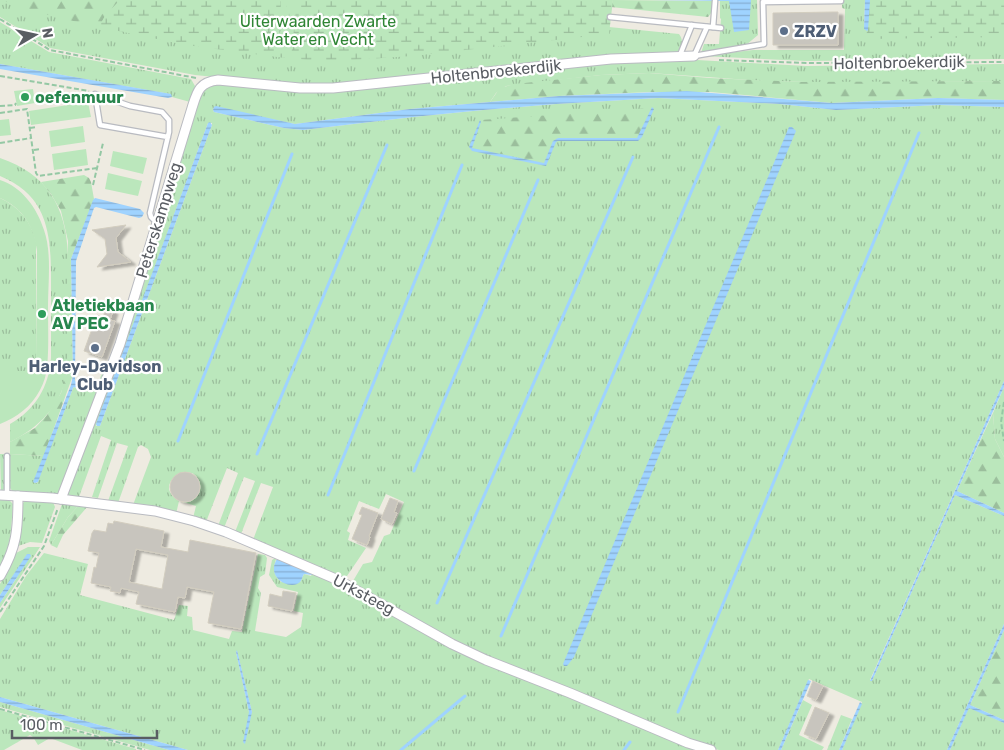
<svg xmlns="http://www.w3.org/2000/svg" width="1004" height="750" font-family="Rubik,sans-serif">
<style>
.grass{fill:url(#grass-tufts);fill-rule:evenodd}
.forest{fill:url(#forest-firs)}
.wetland{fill:url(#wetland-marsh)}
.pitch{fill:#bbe7bc}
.water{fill:url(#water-rules)}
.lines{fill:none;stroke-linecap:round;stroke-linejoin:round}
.stream{stroke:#9fd3ff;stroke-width:3}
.building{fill:#c8c5be;stroke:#d2cdbf;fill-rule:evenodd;filter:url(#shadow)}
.service-casing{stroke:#b9bbc1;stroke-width:7}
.minor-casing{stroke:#b9bbc1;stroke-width:11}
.path{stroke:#94c8a4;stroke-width:2;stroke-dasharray:5 2.5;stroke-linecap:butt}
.service{stroke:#fff;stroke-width:4.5}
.minor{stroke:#fff;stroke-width:9}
.service-dot{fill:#5c6f8a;stroke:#fff;stroke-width:2}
.leisure-dot{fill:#2e9e5b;stroke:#fff;stroke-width:2}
.labels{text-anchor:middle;stroke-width:4.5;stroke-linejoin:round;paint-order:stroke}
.park-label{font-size:16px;fill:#2f8535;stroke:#fff}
.service-label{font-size:16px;font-weight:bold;fill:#4e5e75;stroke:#fff;text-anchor:start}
.street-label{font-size:16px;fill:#595d63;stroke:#fff}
.leisure-label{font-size:16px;font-weight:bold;fill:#27864d;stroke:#fff;text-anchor:start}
</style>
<defs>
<pattern id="grass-tufts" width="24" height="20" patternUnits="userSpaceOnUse" patternTransform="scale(1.25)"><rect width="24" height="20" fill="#bbe7bc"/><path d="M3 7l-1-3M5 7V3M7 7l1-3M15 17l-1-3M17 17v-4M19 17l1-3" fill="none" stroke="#9bbe9c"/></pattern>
<pattern id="forest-firs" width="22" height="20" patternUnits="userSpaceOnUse" patternTransform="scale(1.25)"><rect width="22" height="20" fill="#bbe7bc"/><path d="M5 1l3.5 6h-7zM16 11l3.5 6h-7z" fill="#9bbe9c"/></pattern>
<pattern id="wetland-marsh" width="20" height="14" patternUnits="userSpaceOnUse" patternTransform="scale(1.25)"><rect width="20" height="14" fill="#bbe7bc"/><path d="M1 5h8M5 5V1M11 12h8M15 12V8" fill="none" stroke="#9bbe9c"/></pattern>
<pattern id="water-rules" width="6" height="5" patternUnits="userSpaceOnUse" patternTransform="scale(1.25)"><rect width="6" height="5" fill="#9fd3ff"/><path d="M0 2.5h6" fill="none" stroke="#85aed2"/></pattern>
<filter id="shadow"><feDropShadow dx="5" dy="3" stdDeviation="1" flood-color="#0004"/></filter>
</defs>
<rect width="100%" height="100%" fill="#eeebe1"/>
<!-- grass -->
<g class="grass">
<path d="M0 0H611L609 27 679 34C684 40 682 47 678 53L394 80 301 86 195 75 50 48 0 17Z"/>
<polygon points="702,0 757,0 758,35 746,45 701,53 704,44 719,44 721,19 720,18 720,1"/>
<polygon points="842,0 865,0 864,29 868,0 1004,0 1004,59 806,61 702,56 753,50 844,50 845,9 842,8"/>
<polygon points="0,22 49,52 191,79 195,86 190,102 172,97 170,94 0,64"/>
<path d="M679 59 806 66 1004 64V81L847 83 763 81 650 73 601 75 506 86 496 93 490 102 410 109 295 124 214 107 213 110 214 112 284 128 303 130 413 117 483 110 556 104 658 98 780 104 836 110 939 105 1004 107V381L870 680 872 681 955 495 1004 516V624L947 750H842L862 702 809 679 778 750H719L704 746 487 659 354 585 353 581 363 564 372 562 384 536 390 534 404 502 386 494 379 509 359 501 347 531 350 533 348 540 366 548 347 576 344 578 338 575 335 576 253 540 273 487 261 483 241 534 235 532 255 481 244 477 224 528 218 526 238 473 227 468 206 522 193 518 196 506 183 502C193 502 201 496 200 485 196 456 149 483 179 501L176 514 133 505 151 457 148 449 141 445 138 447 118 503 108 501 128 446 117 443 98 498 92 497 111 440 101 436 79 497H69L67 492 201 91 215 82 277 88ZM208 123H212V125L100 426H96Z"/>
<path d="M0 158C47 174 66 206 68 255 68 279 68 303 68 328 68 342 69 356 67 370 63 404 39 428 10 442V424C35 410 49 387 51 358 51 335 51 312 51 289 51 241 52 197 0 176Z"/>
<path d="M0 198C19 207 31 221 36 242V362L35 372 0 371Z"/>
<polygon points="103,371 105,372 59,493 55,495 13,492 10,488 10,454 44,456 34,482 37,483 73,388 74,387 92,392 93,388 96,388"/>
<polygon points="1004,387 1004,457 995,439 993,413"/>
<polygon points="0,454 5,454 5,488 1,492"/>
<polygon points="0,498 8,499 13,504 10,544 0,569"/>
<polygon points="25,501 53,502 55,507 42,543 30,542 18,546 22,504"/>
<polygon points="62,504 79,505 68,517 51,545 49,541"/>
<polygon points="28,547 40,547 0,608 0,603 16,579 28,554 0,595 0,584 16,553"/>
<path d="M44 553 88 564 80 595 174 620 179 605 188 606 187 616 192 617 193 630 229 639 232 631 242 632 258 554 265 555 267 558 265 574 260 577 258 588 261 593 255 631 286 637 301 627 303 613 294 611 298 592 277 587 269 575 272 560 277 557 318 573 433 635 703 750H188L0 697V619L26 576ZM276 559H277L312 574 311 576 304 574 300 582H281C273 574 273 570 276 559ZM237 651 252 712 249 717V712L236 652Z"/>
<polygon points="803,700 812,705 799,735 824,747 822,750 781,750"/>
<polygon points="0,702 169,750 150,750 0,707"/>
<polygon points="969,707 1004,723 1004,750 950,750"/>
<polygon points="0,710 136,749 136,750 82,750 50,738 38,745 33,737 30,735 4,750 0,750"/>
<polygon points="841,715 852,719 839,750 827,750"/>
</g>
<!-- forest -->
<g class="forest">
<polygon points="0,0 120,0 105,16 99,27 52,16"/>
<polygon points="613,0 712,1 712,12 708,17 611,7"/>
<polygon points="649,73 710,78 800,82 1004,81 1004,100 938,98 832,103 710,92 651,92 559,96 490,102 500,88 515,84 601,75"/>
<polygon points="651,108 637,138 558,138 544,163 473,148 472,146 481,122 480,120"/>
<polygon points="84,175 89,178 91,182 94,199 71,259 73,375 44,456 10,454 10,442 35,428 47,415 61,393 67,370 68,241 61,211 51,194 41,182"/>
<polygon points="993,413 995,439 1004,457 1004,513 957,491"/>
<polygon points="79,505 88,506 63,535 57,548 51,545 68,517"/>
<polygon points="1004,630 1004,720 970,705"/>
</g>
<!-- wetland -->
<g class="wetland">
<polygon points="120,0 281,0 279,40 284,34 287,0 291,0 285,58 186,45 99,27 105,16"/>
<polygon points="297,0 613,0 609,34 412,56 323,62 291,58"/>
<polygon points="870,0 1004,0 1004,37 866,39 867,31 868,29"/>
</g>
<!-- pitch -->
<g class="pitch">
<polygon points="33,89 35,103 17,106 14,91"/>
<polygon points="88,102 91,117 31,125 29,111"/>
<polygon points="9,119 11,135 0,136 0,120"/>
<polygon points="83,126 85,142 51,147 49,131"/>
<polygon points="86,149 88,165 54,170 52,154"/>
<polygon points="113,151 147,158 143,174 110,166"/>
<polygon points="108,173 142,181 138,196 105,189"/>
<path d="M0 180C22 187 37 208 44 230 52 253 48 282 48 306 48 327 49 348 47 368 46 375 44 383 40 390 31 407 17 417 0 424V371H35L36 362 37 251C34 227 23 208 0 198Z"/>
</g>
<!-- water -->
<g class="water">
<polygon points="652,0 751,0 749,30 734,32 729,1"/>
<polygon points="865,0 870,0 868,30 867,31 864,29"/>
<polygon points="0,64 171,94 172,97 168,98 0,69"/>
<polygon points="687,91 832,103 938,98 1004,100 1004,107 939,105 836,110 780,104 658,98 556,104 483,110 413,117 303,130 284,128 214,112 213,110 214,107 216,106 295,124 410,109 559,96"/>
<polygon points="652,107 654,109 642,137 638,141 558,141 556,142 546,166 472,151 469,147 480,120 481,122 472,148 544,163 553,141 558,138 637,138"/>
<polygon points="210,122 212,125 100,426 97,426 96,424 208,123"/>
<polygon points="789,127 792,127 796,131 574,657 567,666 564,666 563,664"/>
<polygon points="95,198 140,209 144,213 142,217 139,218 96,207 94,208 76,261 75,381 77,383 93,388 92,392 74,387 73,388 38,482 35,483 33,482 71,385 73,375 71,259 93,200"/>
<polygon points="1004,381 1004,387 957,491 1004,513 1004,516 955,495 872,681 870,681"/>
<polygon points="27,554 30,554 31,556 0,603 0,595"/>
<path d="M277 559 312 574V575L304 574C302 577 302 580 300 582 291 591 265 578 277 559Z"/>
<polygon points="1004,624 1004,630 970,705 1004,720 1004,723 969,708 950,750 947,750"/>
<polygon points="237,650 252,712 245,744 243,742 249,712 236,652"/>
<polygon points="808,680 811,681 781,750 778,750"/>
<polygon points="0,697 188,750 169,750 0,702"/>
<polygon points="860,702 862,704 842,750 839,750"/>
</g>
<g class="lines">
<!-- stream -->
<g class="stream">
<polyline points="178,441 292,154"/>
<polyline points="257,454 387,145"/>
<polyline points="414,471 538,180"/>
<polyline points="328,495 462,165"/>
<polyline points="437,603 633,157"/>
<polyline points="501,636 719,127"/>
<polyline points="678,712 919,133"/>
<polyline points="401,750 465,696"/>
<polyline points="624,750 630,742"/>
</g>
</g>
<!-- building -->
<g class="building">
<polygon points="834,12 838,12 838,45 773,45 773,13"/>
<polygon points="126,225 116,238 118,252 131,262 97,267 107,254 105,239 92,230"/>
<polygon points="106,308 113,311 110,320 115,321 102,357 84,351 97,315 103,317"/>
<circle cx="185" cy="487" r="15"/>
<polygon points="390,498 398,501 394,512 397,513 392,524 381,519"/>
<polygon points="362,507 378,513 369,536 370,537 367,545 352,539 362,515 359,514"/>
<path d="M114 521 164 531 161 547 188 552 190 540 256 553 241 629 208 623 214 592 187 587 185 598 178 597 175 612 136 604 139 592 121 588 120 593 110 591 111 587 91 583 94 567 96 568 99 553 88 551 92 533 94 530 106 532 108 523 113 524ZM136 549 168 555 162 589 129 582Z"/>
<polygon points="283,591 296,593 292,611 268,606 270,594 282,597"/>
<polygon points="813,681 823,686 816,700 807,696"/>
<polygon points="815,707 829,713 816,739 804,734"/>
</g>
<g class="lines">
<!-- service casing -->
<g class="service-casing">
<g id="service">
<polyline points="610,17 721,28"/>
<polyline points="713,27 715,1"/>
<polyline points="680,55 692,25"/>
<polyline points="694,56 764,44 763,2 841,1"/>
<polyline points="694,56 707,27"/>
<polyline points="157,223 151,217 150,213 169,132 169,120 162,112 130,106 95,94 100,125 168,137"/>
<polyline points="7,495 7,456"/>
</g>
</g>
<!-- minor casing -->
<g class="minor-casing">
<g id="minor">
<polyline points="0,495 52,498 155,511 194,521 226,532 338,580 452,644 486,660 570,693 688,743 711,750"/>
<path d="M61 499 120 344 192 108C197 92 199 82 218 80L300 88H333L611 59 694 56"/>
<path d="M0 576C17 547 18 529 18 496"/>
</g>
</g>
<!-- path -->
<g class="path">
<polyline points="0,19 50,50 196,78"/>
<polyline points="719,60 806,63 1004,62"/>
<polyline points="0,76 89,91"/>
<polyline points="0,106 15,105 16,103"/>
<polyline points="0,113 27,109 36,173 38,176 97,168"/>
<polyline points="30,128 37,127"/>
<polyline points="0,143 31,138"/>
<polyline points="34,150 41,149"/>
<polyline points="93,185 103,143"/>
<polyline points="1004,402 1001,422 1004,441"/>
<polyline points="0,612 44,546 58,508"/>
<polyline points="0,709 145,750"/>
</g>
<!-- service -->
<use href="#service" class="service"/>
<!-- minor -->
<use href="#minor" class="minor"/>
</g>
<!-- markers -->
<g class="service-dot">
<circle cx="784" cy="31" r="5"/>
<circle cx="95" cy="348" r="5"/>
</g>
<g class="leisure-dot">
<circle cx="25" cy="97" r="5"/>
<circle cx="42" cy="314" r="5"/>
</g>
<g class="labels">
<!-- park labels -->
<g class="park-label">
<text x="318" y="27">Uiterwaarden Zwarte<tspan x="318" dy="18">Water en Vecht</tspan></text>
</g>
<!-- service labels -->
<g class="service-label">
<text x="794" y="37">ZRZV</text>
<text x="95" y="372" text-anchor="middle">Harley-Davidson<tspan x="95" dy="18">Club</tspan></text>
</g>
<!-- street labels -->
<g class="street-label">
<text transform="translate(899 62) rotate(-1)" y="6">Holtenbroekerdijk</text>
<text transform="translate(496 71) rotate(-6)" y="6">Holtenbroekerdijk</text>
<text transform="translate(158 220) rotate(-73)" y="6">Peterskampweg</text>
<text transform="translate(364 594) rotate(28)" y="6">Urksteeg</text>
</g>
<!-- leisure labels -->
<g class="leisure-label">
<text x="35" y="103">oefenmuur</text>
<text x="52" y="311">Atletiekbaan<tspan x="52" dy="18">AV PEC</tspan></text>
</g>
</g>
<!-- north arrow -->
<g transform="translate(35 35) rotate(81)" stroke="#ffffff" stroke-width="4" paint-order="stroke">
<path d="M0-4L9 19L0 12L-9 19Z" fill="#595d63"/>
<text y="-8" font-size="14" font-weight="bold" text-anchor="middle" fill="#595d63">N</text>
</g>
<!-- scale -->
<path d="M12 730v8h145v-8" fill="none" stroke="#595d63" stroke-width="2.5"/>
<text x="20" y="730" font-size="15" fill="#595d63" stroke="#ffffff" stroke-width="4" paint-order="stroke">100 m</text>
</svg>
